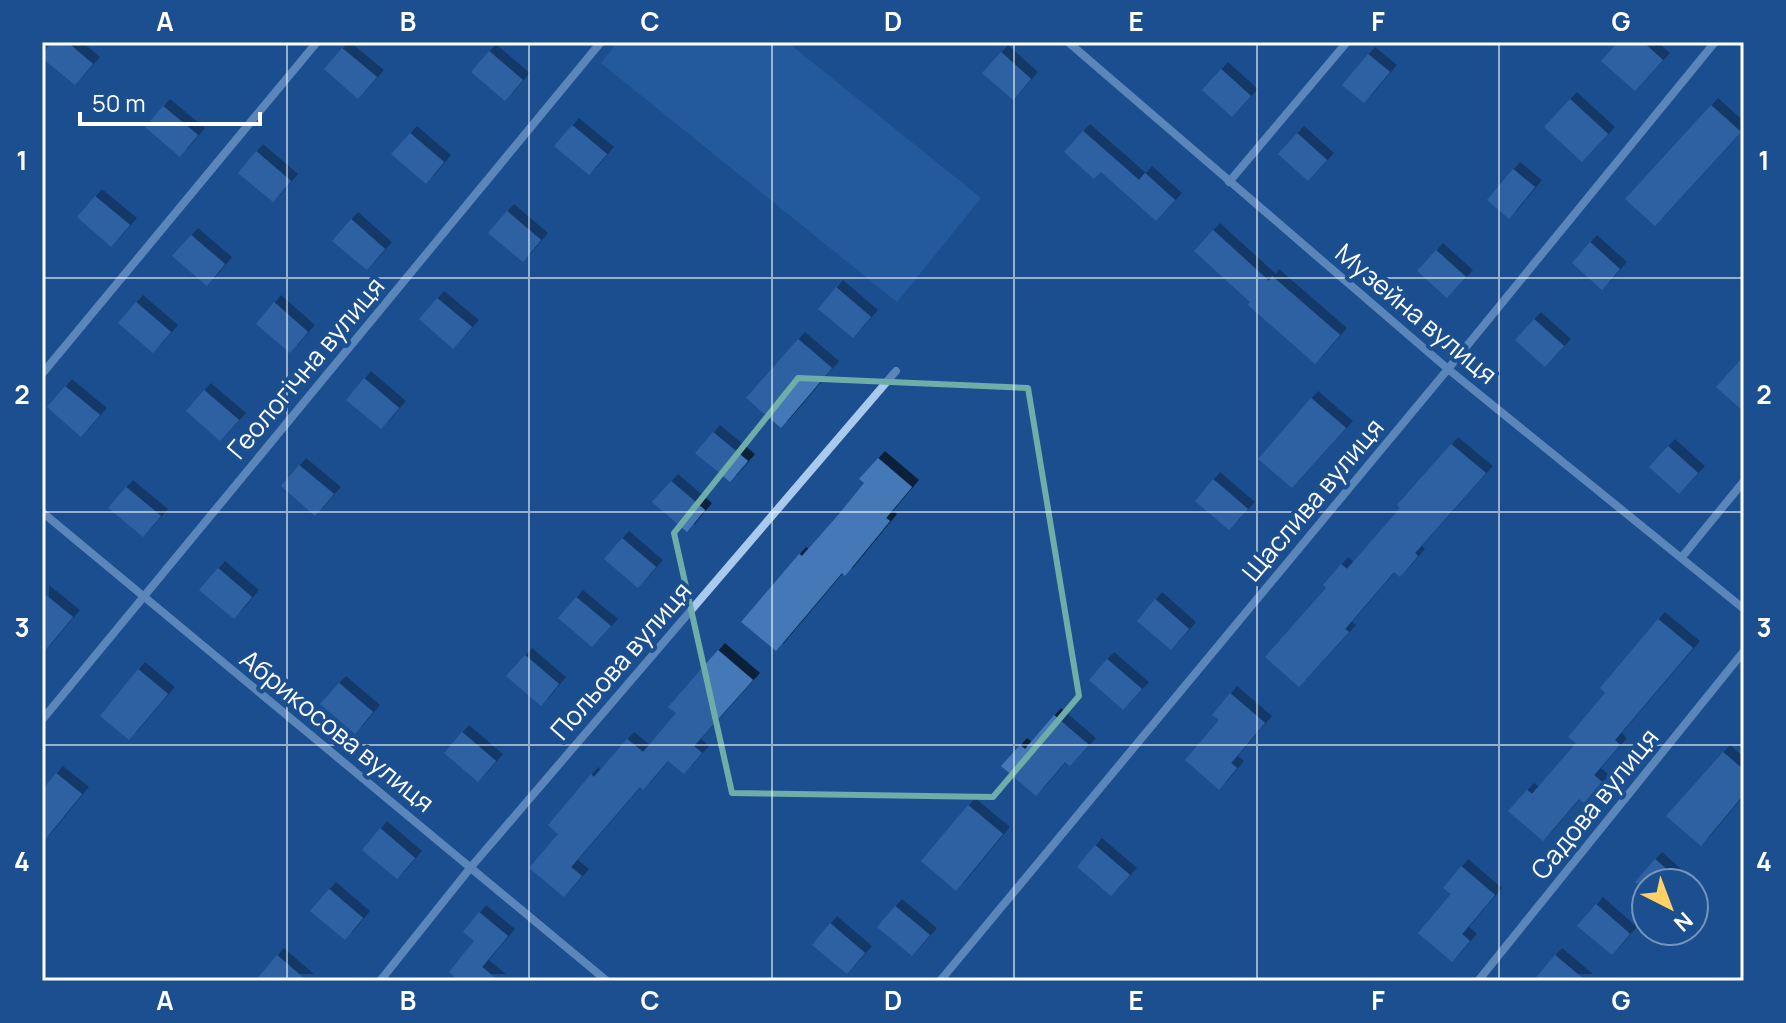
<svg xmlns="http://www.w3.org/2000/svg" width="1786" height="1023" font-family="Manrope,sans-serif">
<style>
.green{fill:#2e69ad}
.building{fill:#4478b7;filter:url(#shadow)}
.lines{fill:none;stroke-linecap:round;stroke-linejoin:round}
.minor{stroke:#a9c9ee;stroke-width:8}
.marked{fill:none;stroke:#6fada8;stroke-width:6;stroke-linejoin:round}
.grid{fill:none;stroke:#fff;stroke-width:2;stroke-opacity:0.55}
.labels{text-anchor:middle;stroke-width:8;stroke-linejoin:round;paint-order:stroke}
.street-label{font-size:26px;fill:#fff;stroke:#1b4f8f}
.neatline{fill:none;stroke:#fff;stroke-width:3}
.grid-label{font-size:26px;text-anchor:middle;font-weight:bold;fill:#fff}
</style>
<defs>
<filter id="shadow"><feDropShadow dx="7" dy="-7" stdDeviation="0" flood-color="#0009"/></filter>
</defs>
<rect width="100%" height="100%" fill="#1b4f8f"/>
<!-- green -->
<polygon class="green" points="618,42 787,42 981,198 897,302 601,63"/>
<!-- building -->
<g class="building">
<polygon points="52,42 67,42 93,64 75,85 42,58 42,54"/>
<polygon points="1618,42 1643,42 1663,60 1635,91 1601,61"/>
<polygon points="342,48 377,77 358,99 324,69"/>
<polygon points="489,51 523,80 505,101 471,72"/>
<polygon points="1001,52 1031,79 1013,100 982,73"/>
<polygon points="1368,54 1390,72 1364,103 1342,85"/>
<polygon points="1221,69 1251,96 1232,117 1202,90"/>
<polygon points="1570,99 1608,134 1582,162 1544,127"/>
<polygon points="1711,105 1741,132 1655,226 1625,199"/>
<polygon points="163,106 198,135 180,157 145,127"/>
<polygon points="572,125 607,154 589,175 554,146"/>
<polygon points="1083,131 1139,180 1145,173 1175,200 1156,221 1101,172 1094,179 1064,152"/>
<polygon points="410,133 444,162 426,184 391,154"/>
<polygon points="1297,133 1327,160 1308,181 1278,154"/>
<polygon points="256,151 291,181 273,202 238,173"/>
<polygon points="1513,169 1535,187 1509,219 1487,200"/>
<polygon points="95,196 130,225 111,247 77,217"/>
<polygon points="507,211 541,240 523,262 488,233"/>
<polygon points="351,219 385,249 367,270 332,241"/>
<polygon points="1213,230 1269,281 1272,276 1340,335 1315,364 1248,305 1250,302 1194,251"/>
<polygon points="191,235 225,264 207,286 172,256"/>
<polygon points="1590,242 1620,269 1602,290 1572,263"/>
<polygon points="1436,250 1466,277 1447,298 1417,271"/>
<polygon points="836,287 871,317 853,338 818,309"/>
<polygon points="437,298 472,327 453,349 419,319"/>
<polygon points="136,302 171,332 153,353 118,323"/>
<polygon points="274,302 308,332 290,353 256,324"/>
<polygon points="1534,319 1564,346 1545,367 1515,340"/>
<polygon points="798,339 832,368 781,428 746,398"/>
<polygon points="1744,356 1744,412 1716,387"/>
<polygon points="364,378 399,408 381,429 346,400"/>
<polygon points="65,386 100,415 81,437 47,407"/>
<polygon points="204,390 239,420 220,441 186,411"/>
<polygon points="1311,398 1346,428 1292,488 1258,459"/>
<polygon points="713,432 748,461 730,482 695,453"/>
<polygon points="1451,444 1486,473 1415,553 1418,556 1400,577 1394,572 1345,629 1349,632 1299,687 1265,657 1326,588 1323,585 1341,564 1347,569 1400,508 1397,505"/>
<polygon points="1668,446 1698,473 1679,494 1649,467"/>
<polygon points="878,458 912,487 886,518 890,521 845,576 842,573 776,651 741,622 799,554 802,556 839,514 864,483 859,479"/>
<polygon points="299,465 334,494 315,516 281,486"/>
<polygon points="1213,479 1248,509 1229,530 1195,501"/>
<polygon points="671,481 705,510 687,532 652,502"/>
<polygon points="126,487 161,516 143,537 108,508"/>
<polygon points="622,538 656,567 638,588 604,559"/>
<polygon points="218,568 252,597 234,619 199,590"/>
<polygon points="42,592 73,617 42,654"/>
<polygon points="576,597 611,626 592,647 558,618"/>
<polygon points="1155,599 1189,629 1171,650 1137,621"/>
<polygon points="1658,619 1693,648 1615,740 1620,745 1594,775 1602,782 1584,803 1579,799 1543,841 1508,811 1527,790 1532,794 1576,743 1568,737 1605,693 1600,688"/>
<polygon points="718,650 753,680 694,746 702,753 684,774 668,761 643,790 640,787 571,867 582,876 564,897 529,868 558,834 548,825 591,774 594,777 627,739 643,752 676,713 668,707"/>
<polygon points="525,655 559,684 541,706 506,676"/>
<polygon points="1107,659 1142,689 1123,710 1089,680"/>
<polygon points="138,669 168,694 129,740 100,716"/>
<polygon points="339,683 373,712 355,734 320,704"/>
<polygon points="1230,693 1265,723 1231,763 1237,768 1219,790 1185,760 1219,720 1212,715"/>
<polygon points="1054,715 1089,745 1070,766 1065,762 1036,796 1001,766 1020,745 1025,749"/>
<polygon points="462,732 496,761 478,782 444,753"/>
<polygon points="1723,752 1744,770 1744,794 1701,846 1666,816"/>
<polygon points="56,773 82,794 42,843 42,790"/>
<polygon points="968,805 1003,834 956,891 921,861"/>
<polygon points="380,828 415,858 397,879 362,850"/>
<polygon points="1095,845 1130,875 1111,896 1077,867"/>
<polygon points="1655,859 1682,883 1634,883"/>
<polygon points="1461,866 1495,895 1462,934 1470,941 1452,962 1418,933 1451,894 1443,888"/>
<polygon points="329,889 363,918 345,940 310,911"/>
<polygon points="1596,904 1630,934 1612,955 1577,926"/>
<polygon points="895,906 930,935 912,956 877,927"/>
<polygon points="479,912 508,936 482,967 499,981 459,981 449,972 474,941 463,932"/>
<polygon points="830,923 865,953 847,974 812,945"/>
<polygon points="277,955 307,981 255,981"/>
<polygon points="1555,955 1586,981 1533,981"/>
</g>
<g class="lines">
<!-- minor -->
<g class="minor">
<polyline points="1068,42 1448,369 1744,609"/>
<polyline points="1229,182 1347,42"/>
<polyline points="42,374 317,42"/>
<polyline points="42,512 607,981"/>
<polyline points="1682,557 1744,481"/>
<polyline points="42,720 601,42"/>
<polyline points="380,981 471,867 896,371"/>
<polyline points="940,981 1448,369 1715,42"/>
<polyline points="1478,981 1744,651"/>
</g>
</g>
<!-- marked area -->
<path d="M0 0H1786V1023H0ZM798 378 1028 388 1079 696 993 797 732 793 674 533Z" fill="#1b4f8f" fill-opacity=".55" fill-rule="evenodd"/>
<path class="marked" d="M798 378 1028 388 1079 696 993 797 732 793 674 533Z"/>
<!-- grid -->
<path class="grid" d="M287 42V981M529 42V981M772 42V981M1014 42V981M1257 42V981M1499 42V981M42 278H1744M42 512H1744M42 745H1744"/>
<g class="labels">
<!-- street labels -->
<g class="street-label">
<text transform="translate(1416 314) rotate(40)" y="9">Музейна вулиця</text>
<text transform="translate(306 368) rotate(-50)" y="9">Геологічна вулиця</text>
<text transform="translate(1313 500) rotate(-50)" y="9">Щаслива вулиця</text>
<text transform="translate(621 661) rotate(-49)" y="9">Польова вулиця</text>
<text transform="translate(337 731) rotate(39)" y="9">Абрикосова вулиця</text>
<text transform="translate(1595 804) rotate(-51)" y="9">Садова вулиця</text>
</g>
</g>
<!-- border -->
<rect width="1786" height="1023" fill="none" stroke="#1b4f8f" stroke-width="88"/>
<!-- north arrow -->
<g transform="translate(1670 907) rotate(138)"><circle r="38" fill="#1b4f8f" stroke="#7695bc" stroke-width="2"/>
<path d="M0-6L14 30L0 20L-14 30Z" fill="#ffd166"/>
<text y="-12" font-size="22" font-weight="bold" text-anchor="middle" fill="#ffffff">N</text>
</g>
<!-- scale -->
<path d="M80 112v12h180v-12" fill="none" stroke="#ffffff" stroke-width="4"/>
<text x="92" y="112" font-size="24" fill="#ffffff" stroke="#1b4f8f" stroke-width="6" paint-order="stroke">50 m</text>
<rect x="44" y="44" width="1698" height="935" class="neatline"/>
<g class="grid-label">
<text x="165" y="31">A</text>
<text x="408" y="31">B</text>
<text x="650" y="31">C</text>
<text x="893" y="31">D</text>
<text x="1136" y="31">E</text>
<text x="1378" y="31">F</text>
<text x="1621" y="31">G</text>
<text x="22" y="170">1</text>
<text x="1764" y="170">1</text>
<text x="22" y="404">2</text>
<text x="1764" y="404">2</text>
<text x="22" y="637">3</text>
<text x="1764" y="637">3</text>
<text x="22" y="871">4</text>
<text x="1764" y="871">4</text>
<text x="165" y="1010">A</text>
<text x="408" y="1010">B</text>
<text x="650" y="1010">C</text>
<text x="893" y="1010">D</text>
<text x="1136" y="1010">E</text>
<text x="1378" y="1010">F</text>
<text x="1621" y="1010">G</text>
</g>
</svg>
